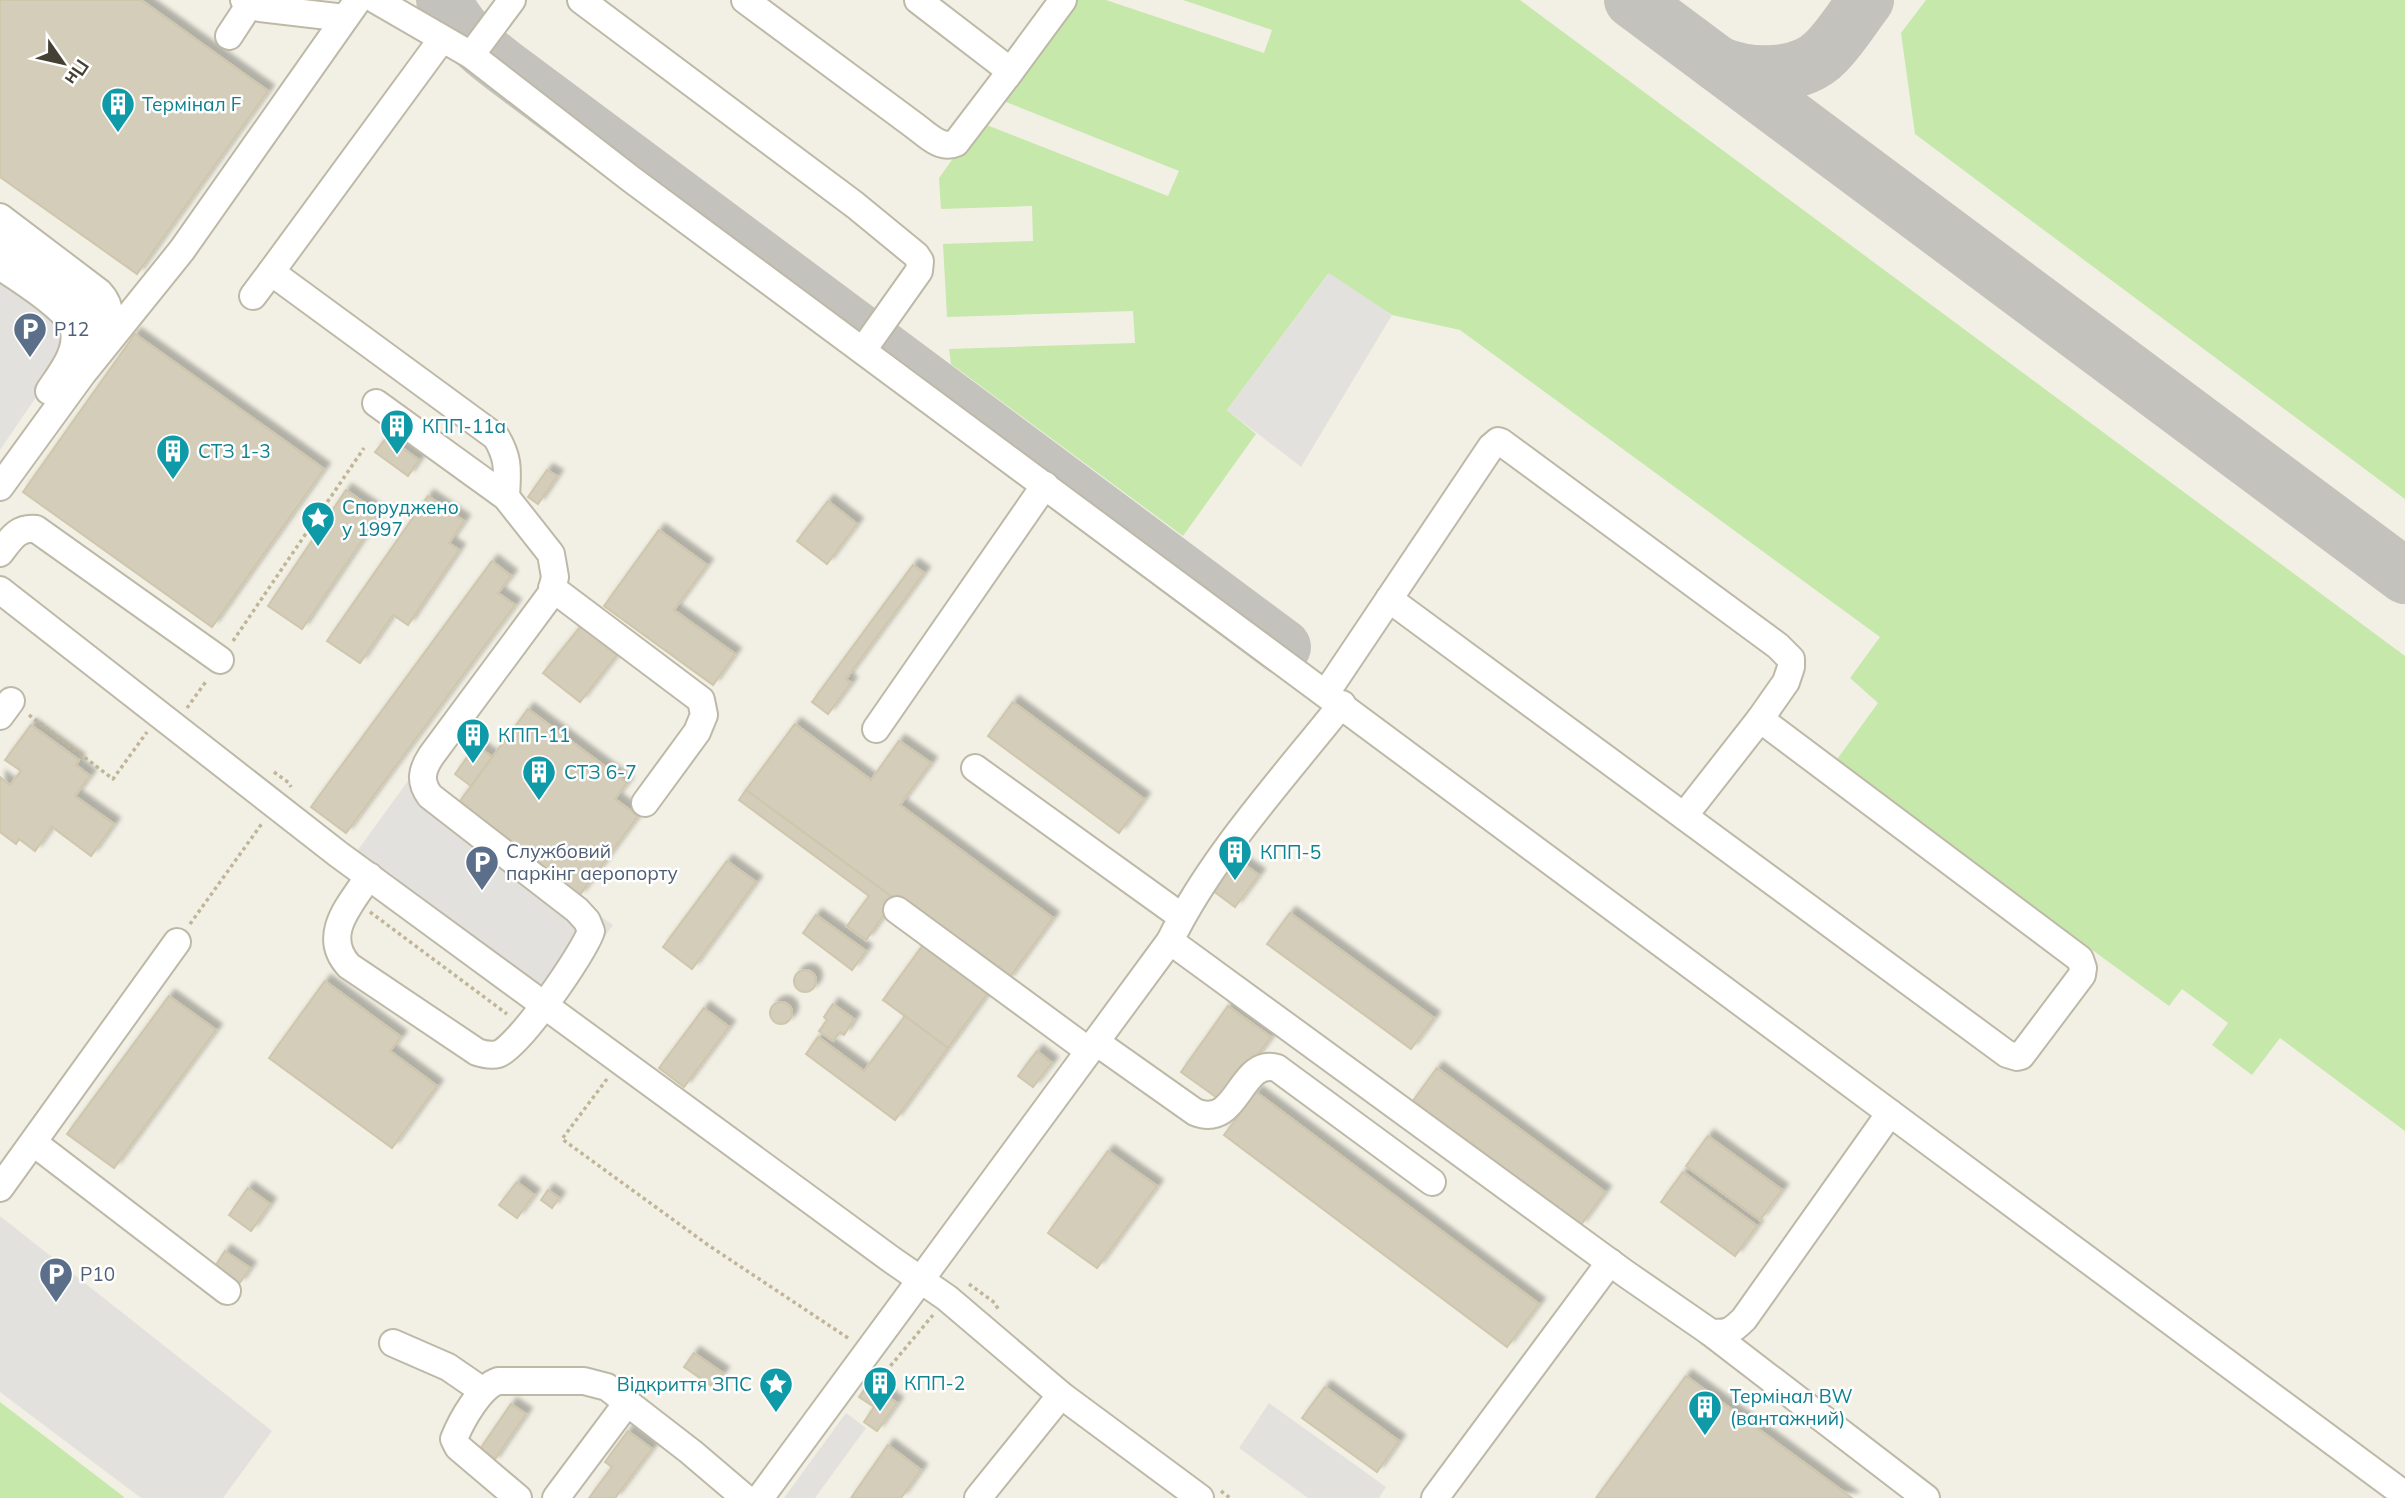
<svg xmlns="http://www.w3.org/2000/svg" width="2405" height="1498" font-family="Mulish,sans-serif">
<style>
.green{fill:#c6e8ab}
.parking{fill:#e3e1dd}
.lines{fill:none;stroke-linecap:round;stroke-linejoin:round}
.taxiway{stroke:#c3c2bc;stroke-width:56}
.building{fill:#d4cdb9;stroke:#cfc6ac;stroke-width:2;filter:url(#shadow)}
.minor-casing{stroke:#beb9a7;stroke-width:30}
.path{stroke:#c0b697;stroke-width:3.5;stroke-dasharray:3.5 3.5;stroke-linecap:butt}
.minor{stroke:#fff;stroke-width:26}
.labels{text-anchor:middle;stroke-width:5;stroke-linejoin:round;paint-order:stroke}
.culture-label{font-size:19px;fill:#0d838f;stroke:#fff;text-anchor:start}
.service-label{font-size:19px;fill:#4e5e75;stroke:#fff;text-anchor:start}
</style>
<defs>
<filter id="shadow"><feDropShadow dx="6" dy="-6" stdDeviation="2" flood-color="#0004"/></filter>
</defs>
<rect width="100%" height="100%" fill="#f2f0e4"/>
<!-- green -->
<g class="green">
<polygon points="1067,0 1106,0 1264,53 1272,30 1183,0 1520,0 2405,656 2405,1131 2280,1038 2252,1075 2212,1045 2228,1023 2182,989 2169,1006 1835,762 1878,703 1850,678 1880,637 1460,330 1392,315 1328,274 1227,410 1256,434 1183,536 951,364 949,349 1135,343 1133,311 947,317 943,244 1033,241 1032,206 941,209 939,178 979,122 1168,196 1179,171 996,98"/>
<polygon points="1926,0 2405,0 2405,499 1915,134 1901,33"/>
<polygon points="0,1402 124,1497 124,1498 0,1498"/>
</g>
<!-- parking -->
<g class="parking">
<polygon points="1329,273 1392,315 1301,467 1227,410"/>
<polygon points="0,276 47,310 65,334 58,365 0,450"/>
<polygon points="410,778 613,925 555,1005 352,858"/>
<polygon points="0,1216 272,1431 223,1498 141,1498 0,1392"/>
<polygon points="1269,1403 1386,1487 1379,1498 1308,1498 1239,1448"/>
<polygon points="846,1413 866,1428 815,1498 784,1498"/>
</g>
<g class="lines">
<!-- taxiway -->
<g class="taxiway">
<path d="M444 0C457 29 478 47 503 66L1283 647"/>
<polyline points="1632,0 2405,576"/>
<path d="M1718 64C1749 77 1800 79 1826 52 1841 37 1853 17 1866 0"/>
</g>
</g>
<!-- building -->
<g class="building">
<polygon points="0,0 141,0 268,91 137,274 0,177"/>
<polygon points="135,334 324,469 212,627 23,492"/>
<polygon points="387,437 419,460 408,476 375,452"/>
<polygon points="547,470 557,476 538,504 528,497"/>
<polygon points="346,490 380,514 302,629 268,606"/>
<polygon points="428,496 464,521 449,543 459,550 408,625 393,615 360,663 327,641"/>
<polygon points="828,501 857,524 827,564 797,541"/>
<polygon points="659,530 707,565 674,610 735,654 713,685 604,606"/>
<polygon points="492,561 511,576 498,593 515,605 346,833 311,807"/>
<polygon points="913,565 924,573 846,679 851,683 828,714 812,702"/>
<polygon points="581,626 617,655 580,702 543,673"/>
<polygon points="1013,702 1144,799 1119,833 988,736"/>
<polygon points="528,709 627,783 615,799 638,816 579,896 457,805"/>
<polygon points="795,724 871,780 899,741 931,763 900,805 1053,918 1007,981 746,790"/>
<polygon points="31,725 79,760 76,765 90,776 75,796 114,824 91,856 52,827 35,851 19,839 16,844 0,832 0,777 10,785 21,771 5,760"/>
<polygon points="476,745 492,757 471,786 455,774"/>
<polygon points="746,790 895,899 866,940 847,926 869,896 739,800"/>
<polygon points="1235,858 1259,875 1235,907 1212,890"/>
<polygon points="727,861 756,882 692,969 663,947"/>
<polygon points="1290,913 1434,1018 1411,1049 1267,944"/>
<polygon points="816,915 866,951 852,970 803,933"/>
<polygon points="923,945 988,993 948,1048 883,1000"/>
<circle cx="805" cy="981" r="11"/>
<polygon points="325,981 401,1037 390,1051 437,1086 392,1148 269,1058"/>
<polygon points="169,996 216,1030 114,1168 67,1134"/>
<circle cx="781" cy="1013" r="11"/>
<polygon points="833,1004 854,1019 844,1035 840,1032 833,1041 819,1031 827,1020 824,1017"/>
<polygon points="1228,1006 1271,1037 1223,1102 1181,1072"/>
<polygon points="704,1008 729,1027 684,1087 659,1068"/>
<polygon points="905,1016 948,1048 895,1120 806,1054 818,1037 864,1071"/>
<polygon points="1037,1051 1052,1063 1033,1087 1018,1076"/>
<polygon points="1437,1068 1605,1192 1580,1226 1412,1102"/>
<polygon points="1256,1092 1539,1304 1507,1347 1224,1135"/>
<polygon points="1708,1136 1782,1190 1760,1220 1686,1166"/>
<polygon points="1108,1151 1157,1186 1097,1268 1048,1233"/>
<polygon points="1683,1172 1757,1226 1735,1256 1661,1202"/>
<polygon points="517,1182 534,1195 517,1218 499,1205"/>
<polygon points="248,1188 270,1204 251,1231 229,1215"/>
<polygon points="548,1190 559,1198 552,1208 541,1200"/>
<polygon points="225,1251 250,1268 239,1284 214,1268"/>
<polygon points="694,1353 723,1373 713,1387 684,1367"/>
<polygon points="1686,1376 1852,1498 1596,1498"/>
<polygon points="869,1383 897,1403 877,1431 864,1422 874,1407 859,1397"/>
<polygon points="1325,1387 1399,1441 1377,1472 1302,1418"/>
<polygon points="511,1404 526,1414 493,1462 478,1452"/>
<polygon points="628,1431 652,1449 615,1498 589,1498 612,1467 605,1462"/>
<polygon points="888,1445 921,1470 901,1498 851,1498"/>
</g>
<g class="lines">
<!-- minor casing -->
<g class="minor-casing">
<g id="minor">
<polyline points="244,0 260,8 345,18"/>
<polyline points="376,0 471,55 512,0"/>
<polyline points="581,0 855,205 916,255 920,261 919,271 863,350"/>
<path d="M745 0 915 126C927 135 941 150 956 143L1007 76 1005 67 1000 63 918 0"/>
<polyline points="229,36 250,4"/>
<path d="M442 39 271 272 496 437C510 460 507 472 506 497"/>
<path d="M471 55 631 179 1890 1113 1744 1319C1733 1330 1727 1335 1710 1332L1626 1274 1170 941"/>
<polyline points="1007,76 1063,0"/>
<path d="M0 217 99 292C114 308 111 326 100 345"/>
<path d="M0 242 77 295C95 317 91 331 86 358"/>
<path d="M0 266C18 279 70 309 74 331 78 353 60 374 49 391"/>
<polyline points="253,296 271,272"/>
<polyline points="0,487 83,373 182,250 358,0"/>
<path d="M0 553C11 539 17 527 36 529L220 660"/>
<polyline points="552,588 701,700 704,715 697,732 645,803"/>
<polyline points="0,590 338,854 892,1260 947,1298 1061,1395 1200,1498"/>
<polyline points="1389,599 2007,1054 2017,1057 2021,1056 2082,975 2083,968 2080,959 1760,719"/>
<polyline points="1326,693 1491,447 1498,441 1501,442 1778,646 1791,659 1791,667 1786,682 1760,719 1684,816"/>
<polyline points="0,716 11,701"/>
<polyline points="876,729 1045,485"/>
<polyline points="975,768 1182,917"/>
<path d="M369 876C351 904 320 935 349 966L477 1052C483 1054 491 1056 498 1054 518 1048 584 953 591 931L587 921 577 910 430 796C419 781 422 770 431 756L551 594 555 577 551 554 506 497 376 403"/>
<polyline points="897,910 1089,1051"/>
<path d="M1096 1042 1195 1112C1239 1130 1239 1057 1277 1068L1432 1182"/>
<polyline points="1890,1113 2405,1495"/>
<polyline points="34,1143 227,1291"/>
<polyline points="0,1188 177,942"/>
<polyline points="1710,1332 1926,1498"/>
<polyline points="393,1343 448,1367 483,1391"/>
<path d="M518 1498 458 1447 454 1439C461 1421 480 1387 498 1381H584L607 1387 691 1452 745 1498"/>
<polyline points="556,1498 627,1403"/>
<path d="M760 1498 1170 941C1210 858 1284 777 1342 704"/>
<polyline points="978,1498 1061,1395"/>
<polyline points="1435,1498 1610,1262"/>
</g>
</g>
<!-- path -->
<g class="path">
<polyline points="233,641 364,448"/>
<polyline points="187,708 207,680"/>
<polyline points="29,715 113,779 147,732"/>
<polyline points="274,772 289,783 291,787"/>
<polyline points="370,912 507,1014"/>
<polyline points="190,924 263,822"/>
<polyline points="607,1079 562,1139 708,1245 848,1338"/>
<polyline points="969,1284 995,1303 999,1311"/>
<polyline points="877,1382 933,1315"/>
<polyline points="1221,1491 1230,1498"/>
</g>
<!-- minor -->
<use href="#minor" class="minor"/>
</g>
<!-- icons -->
<defs>
<g id="building-pin" transform="scale(1.75)"><path d="M0 17L-7.5 6A9.5 9.5 0 1 1 7.5 6Z" fill="#0f9aa8" stroke="#fff"/><path d="M-4-6H4V6H1V3H-1V6H-4ZM-2.5-4.3h1.7v1.8h-1.7ZM.8-4.3h1.7v1.8H.8ZM-2.5-1h1.7V.8h-1.7ZM.8-1h1.7V.8H.8Z" fill="#fff"/></g>
<g id="parking-pin" transform="scale(1.75)"><path d="M0 17L-7.5 6A9.5 9.5 0 1 1 7.5 6Z" fill="#5c6f8a" stroke="#fff"/><path d="M-3.5-5.5H1a3.5 3.5 0 0 1 0 7H-1V5.5H-3.5ZM-1-3.4V-.6H.8a1.4 1.4 0 0 0 0-2.8Z" fill="#fff"/></g>
<g id="sight-pin" transform="scale(1.75)"><path d="M0 17L-7.5 6A9.5 9.5 0 1 1 7.5 6Z" fill="#0f9aa8" stroke="#fff"/><path d="M0-6L1.8-2.2L6-1.7L2.9 1.2L3.7 5.4L0 3.3L-3.7 5.4L-2.9 1.2L-6-1.7L-1.8-2.2Z" fill="#fff"/></g>
</defs>
<g fill-rule="evenodd">
<use href="#building-pin" x="118" y="104"/>
<use href="#parking-pin" x="30" y="329"/>
<use href="#building-pin" x="397" y="426"/>
<use href="#building-pin" x="173" y="451"/>
<use href="#sight-pin" x="318" y="518"/>
<use href="#building-pin" x="473" y="735"/>
<use href="#building-pin" x="539" y="772"/>
<use href="#building-pin" x="1235" y="852"/>
<use href="#parking-pin" x="482" y="862"/>
<use href="#parking-pin" x="56" y="1274"/>
<use href="#building-pin" x="880" y="1383"/>
<use href="#sight-pin" x="776" y="1384"/>
<use href="#building-pin" x="1705" y="1407"/>
</g>
<g class="labels">
<!-- culture labels -->
<g class="culture-label">
<text x="142" y="111">Термінал F</text>
<text x="422" y="433">КПП-11а</text>
<text x="198" y="458">СТЗ 1-3</text>
<text x="342" y="514">Споруджено<tspan x="342" dy="22">у 1997</tspan></text>
<text x="498" y="742">КПП-11</text>
<text x="564" y="779">СТЗ 6-7</text>
<text x="1260" y="859">КПП-5</text>
<text x="904" y="1390">КПП-2</text>
<text x="752" y="1391" text-anchor="end">Відкриття ЗПС</text>
<text x="1730" y="1403">Термінал BW<tspan x="1730" dy="22">(вантажний)</tspan></text>
</g>
<!-- service labels -->
<g class="service-label">
<text x="54" y="336">P12</text>
<text x="506" y="858">Службовий<tspan x="506" dy="22">паркінг аеропорту</tspan></text>
<text x="80" y="1281">P10</text>
</g>
</g>
<!-- north arrow -->
<g transform="translate(63 63) rotate(124)" stroke="#ffffff" stroke-width="5" paint-order="stroke">
<path d="M0-5L12 26L0 18L-12 26Z" fill="#454034"/>
<text y="-10" font-size="19" font-weight="bold" text-anchor="middle" fill="#454034">Пн</text>
</g>
</svg>
